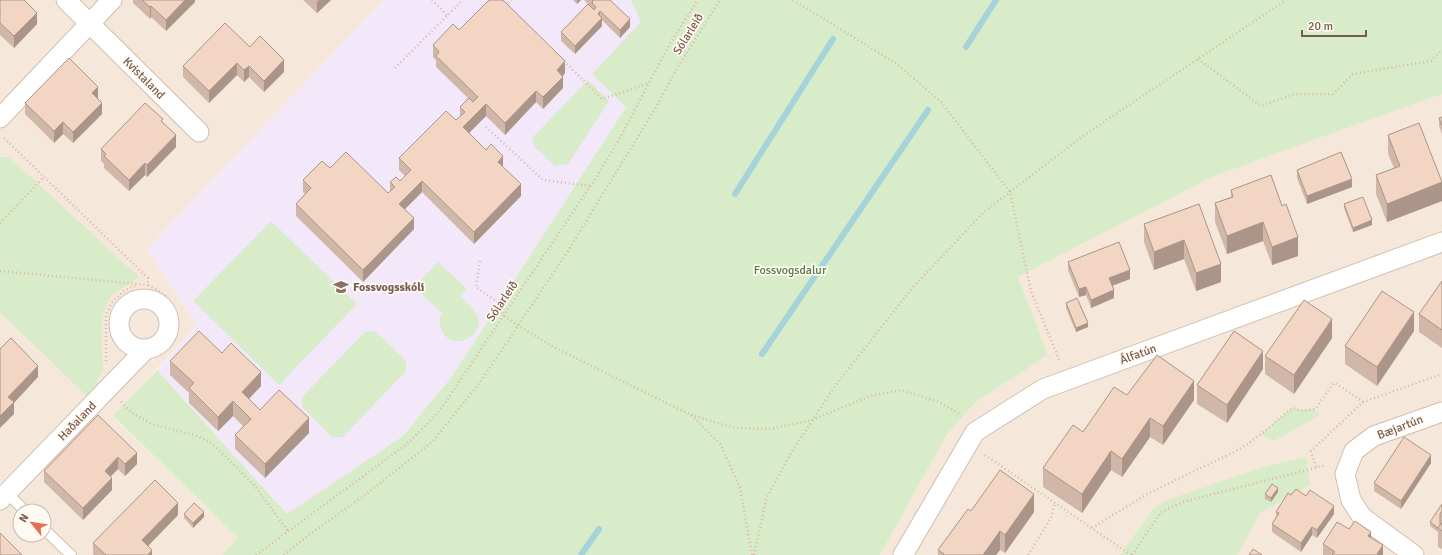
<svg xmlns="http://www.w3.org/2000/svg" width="1442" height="555" font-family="Signika,sans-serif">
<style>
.residential{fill:#f5e8da;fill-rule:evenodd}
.education{fill:#f3e8fa}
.green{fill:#d8ecc9}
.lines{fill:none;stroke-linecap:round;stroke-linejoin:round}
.stream{stroke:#a5d3da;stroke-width:6}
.lane-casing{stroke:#d1beb0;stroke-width:12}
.street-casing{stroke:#d1beb0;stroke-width:21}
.path{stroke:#d9b8a5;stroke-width:2.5;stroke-dasharray:1 3;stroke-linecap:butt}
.lane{stroke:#fff;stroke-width:10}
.street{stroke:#fff;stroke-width:19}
.wall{fill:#d1b7a8}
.shaded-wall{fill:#aa9588}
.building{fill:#f3d5c3;stroke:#aa9588}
.labels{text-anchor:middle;stroke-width:3.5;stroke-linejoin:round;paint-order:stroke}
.street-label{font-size:12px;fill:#7a5c4d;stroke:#fffaf3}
.park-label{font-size:12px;fill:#537a41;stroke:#fffaf3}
.education-label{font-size:12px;font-weight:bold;fill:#785e54;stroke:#fffaf3;text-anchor:start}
</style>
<rect width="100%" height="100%" fill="#fdf6ec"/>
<!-- residential -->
<g class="residential">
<path d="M0 0H384L147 249 197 325 113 417 238 538 222 555H0ZM20 511H44V535H20Z"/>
<polygon points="1442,94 1442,555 880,555 946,436 976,402 1048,355 1018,277 1214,176"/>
</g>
<!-- education -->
<polygon class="education" points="384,0 631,0 642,22 592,74 626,107 453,375 403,436 287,514 157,370 197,325 147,249"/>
<!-- green -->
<g class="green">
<polygon points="631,0 1442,0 1442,94 1214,176 1018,277 1048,355 976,402 946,436 880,555 222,555 238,538 113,416 157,370 287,514 403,436 453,375 626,107 592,74 641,22"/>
<polygon points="588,80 609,101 568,164 555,166 534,146 532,138"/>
<path d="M0 157H9L139 277C130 286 117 287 110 298 99 316 102 336 102 355 103 360 104 366 103 371 102 374 98 378 96 381L100 386 89 398 0 312Z"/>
<polygon points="271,221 357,304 279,385 193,301"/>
<path d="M438 262 467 289 460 296C465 301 471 306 475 312 491 336 449 355 441 328 439 323 439 318 442 313L414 287Z"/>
<polygon points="375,331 406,361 406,371 343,437 332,437 302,407 302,397 365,332"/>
<polygon points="1294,408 1300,410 1315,409 1320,415 1274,441 1261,434 1288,411"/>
<polygon points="1306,457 1310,485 1260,513 1237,555 1120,555 1154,508 1167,500 1267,466"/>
</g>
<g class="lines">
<!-- stream -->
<g class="stream">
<polyline points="966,47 996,0"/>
<polyline points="735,194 833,39"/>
<polyline points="762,354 928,110"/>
<polyline points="581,555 599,529"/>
</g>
<!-- lane casing -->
<g class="lane-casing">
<g id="lane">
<polyline points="4,490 25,511"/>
<polyline points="44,529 71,555"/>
</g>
</g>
<!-- street casing -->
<g class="street-casing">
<g id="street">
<polyline points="66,0 199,132"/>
<polyline points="0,118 112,0"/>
<circle cx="144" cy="324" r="25"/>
<polyline points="0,500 146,349"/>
<polyline points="903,555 975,432 1043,389 1442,242"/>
<polyline points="1414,555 1362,517 1351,500 1345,474 1354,451 1374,436 1442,412"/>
</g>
</g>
<!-- path -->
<g class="path">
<polyline points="432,0 447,15"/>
<polyline points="793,0 897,64 941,102 1010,192 1031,291 1060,362"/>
<polyline points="507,6 506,5 511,0"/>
<polyline points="1198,59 1261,106 1294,94 1333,94 1353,74 1431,61 1442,50"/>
<polyline points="564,61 602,99 647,84"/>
<polyline points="395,68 463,0"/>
<polyline points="486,127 543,180 590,186"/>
<polyline points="4,138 148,278 148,285 156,289 167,297"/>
<polyline points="0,223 44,177"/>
<polyline points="480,261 476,287 497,302 504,316 519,326 557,349 691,415 721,445 740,488 752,555"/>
<polyline points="0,271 148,285"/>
<polyline points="106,361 106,314 113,301 125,290 137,285"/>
<polyline points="121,402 131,412 151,424 194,435 208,441 216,447 254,485 288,531"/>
<polyline points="691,415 735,428 771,429 812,420 870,396 901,390 939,402 958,413 961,416"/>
<polyline points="985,455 1131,555"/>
<polyline points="1316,467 1311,451 1363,402 1442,374"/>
<polyline points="1092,528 1149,493 1234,452 1248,444 1272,425 1288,411 1294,408 1300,411 1315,409 1334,383 1343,388 1363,402"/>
<polyline points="256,555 407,444 432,419 443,406 597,176 620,138 669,45 698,0"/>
<polyline points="284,555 310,534 365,495 433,441 481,381 566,254 655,109 678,67 720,0"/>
<polyline points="754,555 767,497 791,453 835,386 913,287 984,212 1080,138 1286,0"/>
<polyline points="1028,555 1051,518 1055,503"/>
<polyline points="1132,555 1161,512 1183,502 1326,465"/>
</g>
<!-- lane -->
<use href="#lane" class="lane"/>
<!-- street -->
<use href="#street" class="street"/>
</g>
<!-- wall -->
<g class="wall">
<polygon points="0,0 37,24 14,48 0,35"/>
<polygon points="133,0 195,0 195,2 166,31 151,17 150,19 133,3"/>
<polygon points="303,0 331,0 317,13"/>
<polygon points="573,0 581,0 577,4"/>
<polygon points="584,0 610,0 630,27 620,38 602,20 602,26 575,54 561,41 561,32 592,8"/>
<polygon points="459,30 565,73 563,76 563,88 543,109 536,102 505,135 486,116 469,133 503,167 521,196 474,244 422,192 405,209 414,229 363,282 296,216 296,204 305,194 303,192 303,180 330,168 388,193 390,191 390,182 400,181 405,176 399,170 399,158 456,120 460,117 460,107 468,98 436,67 436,60 433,57 433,45"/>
<polygon points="250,47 284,72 264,92 249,77 244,82 237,75 209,103 183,77 183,66"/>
<polygon points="98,98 102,114 73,143 63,134 54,143 25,114 25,103"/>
<polygon points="1442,117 1442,134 1439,126 1439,118"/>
<polygon points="163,122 176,147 147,177 145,175 129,191 104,168 104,164 101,161 101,149"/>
<polygon points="1388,135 1442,181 1442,201 1387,222 1376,194 1376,175 1394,168 1388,154"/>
<polygon points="1297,170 1352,187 1307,204 1297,178"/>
<polygon points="1231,190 1298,256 1272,265 1263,241 1227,254 1215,222 1215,203 1231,197"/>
<polygon points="1199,204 1221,282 1196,291 1184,259 1154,270 1144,242 1144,224"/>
<polygon points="1344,204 1372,225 1353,232 1344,208"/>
<polygon points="1068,262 1130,279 1112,286 1114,298 1091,308 1086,295 1079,297 1068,270"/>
<polygon points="1442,281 1442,348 1419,332 1419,314"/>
<polygon points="1066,303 1088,327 1076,332 1066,308"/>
<polygon points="1414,331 1377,386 1345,364 1345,346"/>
<polygon points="1332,338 1294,394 1265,374 1265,356"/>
<polygon points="222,353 261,386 249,399 260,410 309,433 265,478 235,449 235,435 243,426 233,416 218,431 189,403 189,393 170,375 170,361"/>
<polygon points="1263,369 1227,423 1197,404 1197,385"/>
<polygon points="1127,395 1194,400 1163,445 1150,437 1122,477 1111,470 1082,513 1043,487 1043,468 1083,432"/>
<polygon points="98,415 137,464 125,476 118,469 110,477 112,490 83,520 44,482 44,471"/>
<polygon points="1431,463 1401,509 1374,491 1374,483"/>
<polygon points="1278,492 1271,502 1265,499 1265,494"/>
<polygon points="1291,495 1334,514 1317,538 1312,535 1301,552 1272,532 1272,524 1276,517 1276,512"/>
<polygon points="1442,504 1442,549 1438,547 1438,532 1430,526 1430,522"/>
<polygon points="971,511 1034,512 1005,553 1000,550 996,555 938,555 938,550"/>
<polygon points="184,514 204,517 193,528 184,518"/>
<polygon points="178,515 148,546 152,555 94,555 93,554 93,543"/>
<polygon points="1349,529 1371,538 1383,555 1323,555 1323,544"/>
</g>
<!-- shaded-wall -->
<g class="shaded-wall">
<polygon points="185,0 195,0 195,2 166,31 166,20"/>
<polygon points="319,0 331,0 317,13 317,2"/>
<polygon points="577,0 581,0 577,4"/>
<polygon points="151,6 151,17 150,19 150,7"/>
<polygon points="600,11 600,19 602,18 602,26 575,54 575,46"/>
<polygon points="37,13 37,24 14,48 14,36"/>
<polygon points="630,19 630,27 620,38 620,30"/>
<polygon points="284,60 284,72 264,92 264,81"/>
<polygon points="565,61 565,73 557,82 557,70"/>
<polygon points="237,63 237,75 209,103 209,91"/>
<polygon points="249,66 249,77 244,82 244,70"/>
<polygon points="563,77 563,88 543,109 543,97"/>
<polygon points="98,87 98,98 92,104 92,93"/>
<polygon points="536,91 536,102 505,135 505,123"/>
<polygon points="102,103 102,114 73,143 73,132"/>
<polygon points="486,104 486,116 463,139 463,127"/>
<polygon points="63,122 63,134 54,143 54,131"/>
<polygon points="176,135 176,147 147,177 147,165"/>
<polygon points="503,156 503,168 498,162"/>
<polygon points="145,163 145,175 129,191 129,180"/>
<polygon points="1352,179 1352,187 1307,204 1307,196"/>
<polygon points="422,181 422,192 399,215 399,204"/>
<polygon points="1442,182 1442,201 1387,222 1387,204"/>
<polygon points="521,184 521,196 474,244 474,232"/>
<polygon points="414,218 414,229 363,282 363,270"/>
<polygon points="1372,220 1372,225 1353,232 1353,228"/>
<polygon points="1263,222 1263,241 1227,254 1227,236"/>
<polygon points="1298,237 1298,256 1272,265 1272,247"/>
<polygon points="1184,240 1184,259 1154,270 1154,252"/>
<polygon points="1221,264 1221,282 1196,291 1196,273"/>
<polygon points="1130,270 1130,279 1109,287 1109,278"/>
<polygon points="1086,287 1086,295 1079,297 1079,289"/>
<polygon points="1114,290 1114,298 1091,308 1091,300"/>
<polygon points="1414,312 1414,331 1377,386 1377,367"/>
<polygon points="1332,319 1332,338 1294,394 1294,375"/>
<polygon points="1088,323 1088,327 1076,332 1076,328"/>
<polygon points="1263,351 1263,369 1227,423 1227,405"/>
<polygon points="38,366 38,377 14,403 14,414 0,428 0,416 8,397"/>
<polygon points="261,372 261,386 242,406 242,392"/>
<polygon points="1194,381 1194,400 1163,445 1163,426"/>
<polygon points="233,401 233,416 218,431 218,417"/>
<polygon points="309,418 309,433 265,478 265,464"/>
<polygon points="1150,418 1150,437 1122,477 1122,459"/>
<polygon points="1111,451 1111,470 1082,513 1082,494"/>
<polygon points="137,453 137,464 125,476 125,464"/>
<polygon points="1431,455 1431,463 1401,509 1401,501"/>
<polygon points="118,457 118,469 105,482 105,471"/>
<polygon points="112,478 112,490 83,520 83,508"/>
<polygon points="1278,488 1278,492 1271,502 1271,498"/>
<polygon points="1034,494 1034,512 1005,553 1005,535"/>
<polygon points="178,503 178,515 142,552 142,540"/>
<polygon points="1334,506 1334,514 1317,538 1317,530"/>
<polygon points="204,512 204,517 193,528 193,523"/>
<polygon points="1312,527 1312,535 1301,552 1301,543"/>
<polygon points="1000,531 1000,550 996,555 983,555"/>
<polygon points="1371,532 1371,551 1368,536"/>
<polygon points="1383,545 1383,555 1377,555 1377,554"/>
<polygon points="152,550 152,555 148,555"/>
</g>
<!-- building -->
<g class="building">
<polygon points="0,0 24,0 37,13 14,36 0,23"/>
<polygon points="142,0 185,0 166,20 151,6 150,7"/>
<polygon points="489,0 503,0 565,61 557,70 563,77 543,97 536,91 505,123 486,104 463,127 486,150 491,144 503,156 498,162 521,184 474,232 422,181 399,204 414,218 363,270 296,204 311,188 303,180 322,161 330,168 346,152 388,193 395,187 390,182 396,177 400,181 411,170 399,158 446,111 456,120 465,112 460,107 469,98 473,102 478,97 436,56 439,52 433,45 453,24 459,30"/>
<polygon points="592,0 610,0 630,19 620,30 600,11 598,14 602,18 575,46 561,32 588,4 594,10 596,7 592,3 593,1"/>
<polygon points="225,23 250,47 260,36 284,60 264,81 249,66 244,70 237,63 209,91 183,66"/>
<polygon points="69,58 98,87 92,93 102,103 73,132 63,122 54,131 25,103"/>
<polygon points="145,103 163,119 161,121 176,135 147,165 145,163 129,180 104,156 106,154 101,149"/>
<polygon points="1442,117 1442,126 1439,118"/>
<polygon points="1419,123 1442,182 1387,204 1376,175 1400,166 1388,135"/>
<polygon points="1341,152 1352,179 1307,196 1297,170"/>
<polygon points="1271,175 1282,206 1286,204 1298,237 1272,247 1263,222 1227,236 1215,203 1233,197 1231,190"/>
<polygon points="1363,197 1372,220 1353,228 1344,204"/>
<polygon points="1199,204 1221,264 1196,273 1184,240 1154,252 1144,224"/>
<polygon points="1119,242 1130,270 1109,278 1114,290 1091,300 1086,287 1079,289 1068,262"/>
<polygon points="1442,281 1442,330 1419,314"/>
<polygon points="1382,291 1414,312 1377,367 1345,346"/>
<polygon points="1077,298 1088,323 1076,328 1066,303"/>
<polygon points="1304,300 1332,319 1294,375 1265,356"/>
<polygon points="199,331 222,353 231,343 261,372 242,392 260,410 279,390 309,418 265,464 235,435 251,419 233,401 218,417 189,388 194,383 170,361"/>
<polygon points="1234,331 1263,351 1227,405 1197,385"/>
<polygon points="11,338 38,366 8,397 14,402 0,416 0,349"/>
<polygon points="1157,355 1194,381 1163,426 1150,418 1122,459 1111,451 1082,494 1043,468 1073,425 1083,432 1114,387 1127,395"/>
<polygon points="98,415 137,453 125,464 118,457 105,471 112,478 83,508 44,471"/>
<polygon points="1404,437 1431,455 1401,501 1374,483"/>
<polygon points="1000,470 1034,494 1005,535 1000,531 983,555 943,555 944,554 938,550 968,509 971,511"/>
<polygon points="155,480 178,503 142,540 152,550 148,555 106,555 93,543"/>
<polygon points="1272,484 1278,488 1271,498 1265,494"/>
<polygon points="1296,489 1306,496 1310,490 1334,506 1317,530 1312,527 1301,543 1272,524 1279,513 1276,512 1288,493 1291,495"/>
<polygon points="194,503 204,512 193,523 184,514"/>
<polygon points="1442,504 1442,511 1440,514 1440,526 1438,528 1430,522"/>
<polygon points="1355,521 1371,532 1368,536 1383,545 1377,554 1378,555 1332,555 1335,552 1323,544 1337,522 1349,529"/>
<polygon points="1442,523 1442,531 1438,528"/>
<polygon points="0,533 22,555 0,555"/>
<polygon points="1253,549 1262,555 1249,555"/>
</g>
<!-- icons -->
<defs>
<g id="school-bare" transform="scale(1.2)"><path d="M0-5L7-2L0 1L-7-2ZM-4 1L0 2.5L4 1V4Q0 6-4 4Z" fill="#8d6e63" stroke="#fffaf3" stroke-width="2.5" paint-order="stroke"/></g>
</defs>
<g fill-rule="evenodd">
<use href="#school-bare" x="341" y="287"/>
</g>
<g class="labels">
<!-- street labels -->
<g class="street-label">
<text transform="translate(688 34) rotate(-58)" y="4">Sólarleið</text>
<text transform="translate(144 78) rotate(45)" y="4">Kvistaland</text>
<text transform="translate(502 301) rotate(-56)" y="4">Sólarleið</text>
<text transform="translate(1138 354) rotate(-20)" y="4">Álfatún</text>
<text transform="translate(77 421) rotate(-46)" y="4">Haðaland</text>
<text transform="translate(1400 427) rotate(-21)" y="4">Bæjartún</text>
</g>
<!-- park labels -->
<g class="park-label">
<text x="790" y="274">Fossvogsdalur</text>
</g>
<!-- education labels -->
<g class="education-label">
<text x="353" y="291">Fossvogsskóli</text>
</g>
</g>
<!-- north arrow -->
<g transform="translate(32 523) rotate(300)"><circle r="19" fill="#fffaf3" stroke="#cabbb1"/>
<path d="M0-3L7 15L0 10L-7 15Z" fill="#e76f51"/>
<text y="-6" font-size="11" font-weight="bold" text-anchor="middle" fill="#7a5c4d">N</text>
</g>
<!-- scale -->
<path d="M1302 30v6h64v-6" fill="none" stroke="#7a5c4d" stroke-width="2"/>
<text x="1308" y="30" font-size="12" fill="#7a5c4d" stroke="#fffaf3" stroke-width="3" paint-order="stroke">20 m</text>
</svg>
